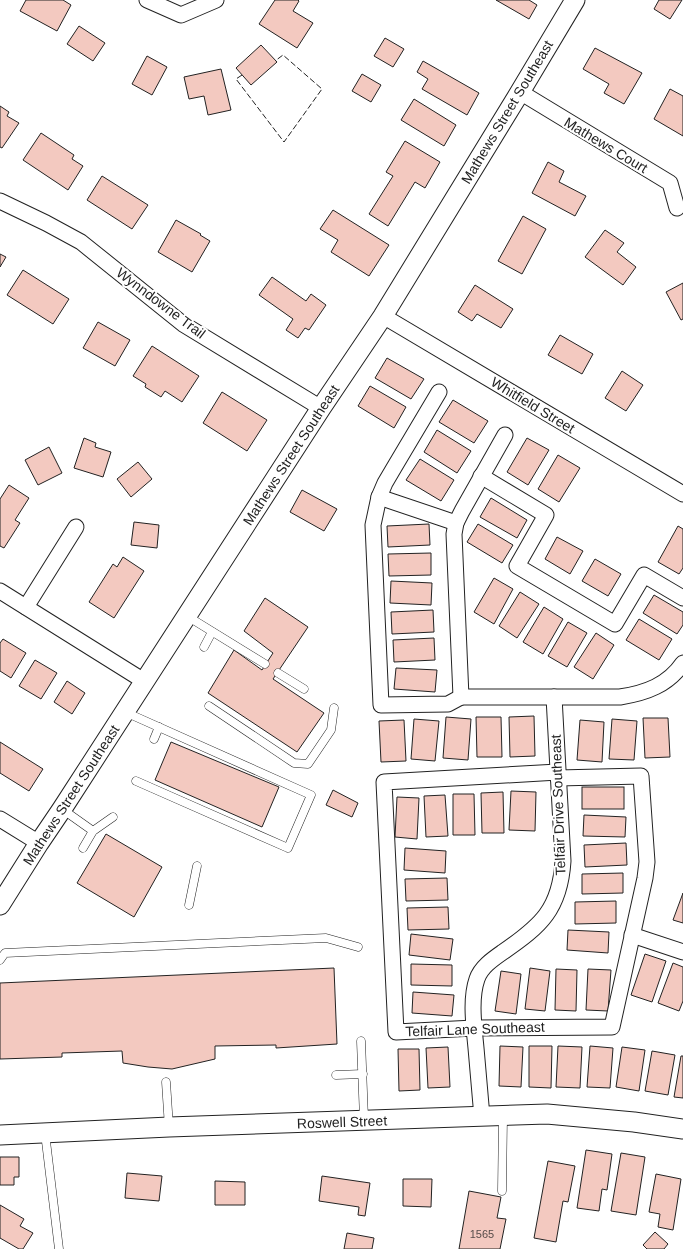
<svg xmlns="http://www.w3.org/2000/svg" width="683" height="1249" font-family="Arial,sans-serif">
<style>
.building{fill:#f3c9c0;stroke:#222}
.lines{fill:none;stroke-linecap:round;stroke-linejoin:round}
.service-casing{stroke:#222;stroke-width:9}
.minor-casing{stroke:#222;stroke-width:17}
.tertiary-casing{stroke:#222;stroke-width:21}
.service{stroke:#fff;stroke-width:8}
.minor{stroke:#fff;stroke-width:15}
.tertiary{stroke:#fff;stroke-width:19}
.fence{stroke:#222;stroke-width:1;stroke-dasharray:6 2.5;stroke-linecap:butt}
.labels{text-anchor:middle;stroke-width:4;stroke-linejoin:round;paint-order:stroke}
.number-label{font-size:11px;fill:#564c4a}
.street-label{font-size:14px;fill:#222;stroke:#fff}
</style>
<rect width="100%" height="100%" fill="#fff"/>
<!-- building -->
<g class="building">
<polygon points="26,0 63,0 71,5 57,31 20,11"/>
<polygon points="275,0 298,0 299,1 293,11 313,23 297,48 259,24"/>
<polygon points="496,0 529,0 537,5 529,19"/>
<polygon points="659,0 682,0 670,19 654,9"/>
<polygon points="79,26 105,43 93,61 67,44"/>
<polygon points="385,38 404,49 393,67 374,56"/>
<polygon points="261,45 277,62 251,85 236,68"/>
<polygon points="595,48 642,73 624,104 604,93 609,84 583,69"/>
<polygon points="147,56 167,67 152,95 132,84"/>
<polygon points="423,61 479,93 467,115 422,89 428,79 417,72"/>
<polygon points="221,69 231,110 208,115 204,96 189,99 184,77"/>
<polygon points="362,74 381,85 371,102 352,91"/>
<polygon points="670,89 683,96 683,136 654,119"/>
<polygon points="414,99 456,125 444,146 401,120"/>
<polygon points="0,106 9,112 7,116 19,123 2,148 0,147"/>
<polygon points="41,133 74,155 72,159 83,166 68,190 23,160"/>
<polygon points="405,141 440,162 425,188 415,182 388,226 369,214 393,176 386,172"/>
<polygon points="548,162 564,171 559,182 586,196 575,216 532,193"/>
<polygon points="102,176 148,205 132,229 87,200"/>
<polygon points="333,210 389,245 369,276 331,252 338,240 320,229"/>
<polygon points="523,216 546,229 522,274 498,261"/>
<polygon points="176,220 201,234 200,235 210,241 192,272 158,252"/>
<polygon points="605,230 624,243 617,252 636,267 623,285 585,257"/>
<polygon points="0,254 6,257 0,267"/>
<polygon points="23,270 69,299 53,324 7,295"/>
<polygon points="272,277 306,301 311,294 326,305 309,330 305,328 298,338 286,330 293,319 259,295"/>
<polygon points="683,283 683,319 681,320 666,292"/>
<polygon points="475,285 513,309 501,328 477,314 472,321 458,312"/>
<polygon points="98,322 130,340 115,366 83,348"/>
<polygon points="560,335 593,354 582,374 548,355"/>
<polygon points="152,346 199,376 182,402 165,391 161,397 145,387 146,384 133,376"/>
<polygon points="387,358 424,379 411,399 375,378"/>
<polygon points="622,371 643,385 626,411 605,398"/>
<polygon points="370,386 406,407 394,428 358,406"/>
<polygon points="222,392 267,420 247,451 203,423"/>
<polygon points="453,400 488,421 474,443 439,422"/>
<polygon points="437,430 471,451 457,473 424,452"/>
<polygon points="84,438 96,443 95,447 111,452 103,477 74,468"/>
<polygon points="527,438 549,450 528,485 507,472"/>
<polygon points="49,447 62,473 38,485 25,460"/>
<polygon points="558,455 580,468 559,502 538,489"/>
<polygon points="420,459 454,480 441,501 406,480"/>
<polygon points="138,462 152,479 131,497 117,479"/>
<polygon points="9,485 29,498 15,520 20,523 4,548 0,546 0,499"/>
<polygon points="302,490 337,509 324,531 290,512"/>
<polygon points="491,498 527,520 517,538 480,517"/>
<polygon points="134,522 159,525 157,548 131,545"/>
<polygon points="429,524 430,545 388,547 387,526"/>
<polygon points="478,524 513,545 502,563 467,542"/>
<polygon points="678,526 683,529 683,568 679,574 658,562"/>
<polygon points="557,537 583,551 570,574 545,559"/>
<polygon points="431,553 431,575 389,576 388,554"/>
<polygon points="123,557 144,571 114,618 89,602 113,564 117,567"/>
<polygon points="595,559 621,574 608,596 582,581"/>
<polygon points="494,578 513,589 494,624 474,612"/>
<polygon points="391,581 432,583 431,605 390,603"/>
<polygon points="520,592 539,604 517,638 499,626"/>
<polygon points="654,595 683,612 683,625 677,634 643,613"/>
<polygon points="265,598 308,627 273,679 324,713 297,752 208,693 234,650 262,670 273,653 244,631"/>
<polygon points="544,607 563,619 543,654 523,642"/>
<polygon points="433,610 434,632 392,634 391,612"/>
<polygon points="639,619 672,639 659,660 626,640"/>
<polygon points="568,622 587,633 567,667 548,656"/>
<polygon points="596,633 614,645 593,679 574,667"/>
<polygon points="434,638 435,660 394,662 393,640"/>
<polygon points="3,639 26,653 11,678 0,671 0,643"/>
<polygon points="35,660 57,673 41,699 19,686"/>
<polygon points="396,668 437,670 435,692 394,689"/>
<polygon points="67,681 85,693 72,714 54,702"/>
<polygon points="534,716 535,756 510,757 509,717"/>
<polygon points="446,717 471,719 468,760 443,758"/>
<polygon points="476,717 501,717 502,757 477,757"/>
<polygon points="643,718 668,718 670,757 645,758"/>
<polygon points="414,719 439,721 435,761 411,759"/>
<polygon points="612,719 637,721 634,760 609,759"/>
<polygon points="404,720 406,761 381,762 379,721"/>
<polygon points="580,720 604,722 602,762 577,760"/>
<polygon points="0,742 43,769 29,791 0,773"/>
<polygon points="171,742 279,787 262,827 155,780"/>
<rect x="582" y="787" width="42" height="22"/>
<polygon points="333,790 358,803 352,817 326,805"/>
<polygon points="511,791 536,792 535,831 509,830"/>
<polygon points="503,792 504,833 482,833 481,793"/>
<polygon points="453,794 474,794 475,835 453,835"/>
<polygon points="445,795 448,836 426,837 424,796"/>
<polygon points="397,797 419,798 417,839 395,837"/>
<polygon points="584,815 626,817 625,837 583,836"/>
<polygon points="106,834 162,867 134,917 77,883"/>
<polygon points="626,843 627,865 585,867 584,845"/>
<polygon points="405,848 446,851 445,873 404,870"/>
<polygon points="623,873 623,893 582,894 582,874"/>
<polygon points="447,878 448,900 406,901 405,879"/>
<polygon points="683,893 683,923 673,920"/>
<polygon points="616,901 616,923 575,924 575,902"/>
<polygon points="448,907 449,929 408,930 407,908"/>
<polygon points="568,930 609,932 608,953 567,950"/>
<polygon points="411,934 453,939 450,960 409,955"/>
<polygon points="645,954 666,961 652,1002 631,995"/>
<polygon points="673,963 683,967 683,1001 679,1011 658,1003"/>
<polygon points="411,964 452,965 452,986 411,985"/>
<polygon points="334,968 337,1044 276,1048 276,1045 215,1046 215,1059 172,1069 148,1067 123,1063 122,1051 62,1053 62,1057 0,1059 0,983"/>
<polygon points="530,968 550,971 545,1011 525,1009"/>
<polygon points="556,969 577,970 576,1011 555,1010"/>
<polygon points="588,969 611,970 608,1011 586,1010"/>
<polygon points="501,971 521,974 516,1014 495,1011"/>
<polygon points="413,992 454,995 452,1016 412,1013"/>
<polygon points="500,1046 523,1047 521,1087 499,1086"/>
<polygon points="529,1046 552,1046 551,1088 529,1087"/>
<polygon points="558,1046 582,1047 580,1088 556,1087"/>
<polygon points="590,1046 613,1048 610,1088 587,1087"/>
<polygon points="448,1047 450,1087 428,1088 426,1048"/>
<polygon points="622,1047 645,1050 639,1091 616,1087"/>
<polygon points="398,1049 419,1049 420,1090 399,1091"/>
<polygon points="652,1051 675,1055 668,1095 645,1091"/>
<polygon points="681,1056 683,1056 683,1098 674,1097"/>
<polygon points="586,1150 612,1154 607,1190 602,1189 599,1211 577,1208"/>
<polygon points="621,1153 645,1157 636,1215 611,1211"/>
<polygon points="0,1157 19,1157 19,1177 14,1177 14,1185 0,1185"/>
<polygon points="548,1161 575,1166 568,1202 563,1201 556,1242 534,1238"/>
<polygon points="127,1173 162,1176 159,1201 125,1198"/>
<polygon points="656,1174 681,1179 673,1230 658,1227 660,1214 649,1212"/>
<polygon points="322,1176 370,1183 365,1216 358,1215 359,1207 319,1201"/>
<polygon points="403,1179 432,1179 431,1207 403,1206"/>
<polygon points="215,1181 245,1182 245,1205 215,1205"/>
<polygon points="469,1191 501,1197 497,1218 506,1219 500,1249 459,1249"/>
<polygon points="0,1205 24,1219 20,1226 33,1233 23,1249 19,1249 0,1238"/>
<polygon points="655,1232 668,1244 664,1249 647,1249 643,1245"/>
<polygon points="347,1233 374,1238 372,1249 344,1249"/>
</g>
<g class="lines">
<!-- service casing -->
<g class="service-casing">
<g id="service">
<polyline points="187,616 265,664"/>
<polyline points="204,647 212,632"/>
<polyline points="278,673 304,689"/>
<polyline points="209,706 294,763 308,764 331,730 334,708"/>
<polyline points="125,712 311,795 288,848 136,781"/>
<polyline points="154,739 159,727"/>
<polyline points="62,809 93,831"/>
<polyline points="83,848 93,831 113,817"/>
<polyline points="189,905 197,866"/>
<polyline points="0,960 5,953 326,938 358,947"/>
<polyline points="361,1041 364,1119"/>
<polyline points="336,1075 363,1074"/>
<polyline points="166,1082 169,1127"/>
<polyline points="45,1133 59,1249"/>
<polyline points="502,1191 503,1116"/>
</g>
</g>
<!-- minor casing -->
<g class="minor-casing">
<g id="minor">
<polyline points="147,0 181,15 216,0"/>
<polyline points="520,92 670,183 677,208"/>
<polyline points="0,201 46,223 81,242 183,324 321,408"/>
<polyline points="383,316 683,494"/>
<polyline points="439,392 395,466 385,483 379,497 373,525 381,705 448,704 461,697"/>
<path d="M505 435 462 511 456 523 454 534 461 697H620C646 693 668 685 683 663"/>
<polyline points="481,476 546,515 517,566 615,624 644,575 683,598"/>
<polyline points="379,497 456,523"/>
<polyline points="0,591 144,681"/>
<polyline points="26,607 76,527"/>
<polyline points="558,772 384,782 396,1032 474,1028 612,1027 645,878 647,862 641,776 558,778"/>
<polyline points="0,819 39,843"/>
<polyline points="632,935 683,952"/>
<path d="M482 1117C480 1094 478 1071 476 1048 474 1027 470 999 477 979 481 967 493 959 503 952 541 926 560 909 563 861L554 697"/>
</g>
</g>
<!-- tertiary casing -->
<g class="tertiary-casing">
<g id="tertiary">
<polyline points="0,905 39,843 62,809 321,408 383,316 520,92 575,0"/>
<polyline points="0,1135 169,1127 547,1114 634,1122 683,1129"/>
</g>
</g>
<!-- service -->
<use href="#service" class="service"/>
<!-- minor -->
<use href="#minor" class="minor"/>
<!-- tertiary -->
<use href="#tertiary" class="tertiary"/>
<!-- fence -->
<polyline class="fence" points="242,75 236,79 284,142 322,89 283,55 275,61"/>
</g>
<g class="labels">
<!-- number labels -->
<g class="number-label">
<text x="482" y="1238">1565</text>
</g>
<!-- street labels -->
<g class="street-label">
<text transform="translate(507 112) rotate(-59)" y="5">Mathews Street Southeast</text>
<text transform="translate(606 145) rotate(31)" y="5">Mathews Court</text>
<text transform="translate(161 303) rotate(37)" y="5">Wynndowne Trail</text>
<text transform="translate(533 405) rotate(31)" y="5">Whitfield Street</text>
<text transform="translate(291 455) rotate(-57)" y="5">Mathews Street Southeast</text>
<text transform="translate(71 795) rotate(-57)" y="5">Mathews Street Southeast</text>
<text transform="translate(558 805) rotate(-92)" y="5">Telfair Drive Southeast</text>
<text transform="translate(475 1029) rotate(-2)" y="5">Telfair Lane Southeast</text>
<text transform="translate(342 1122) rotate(-2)" y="5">Roswell Street</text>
</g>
</g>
</svg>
